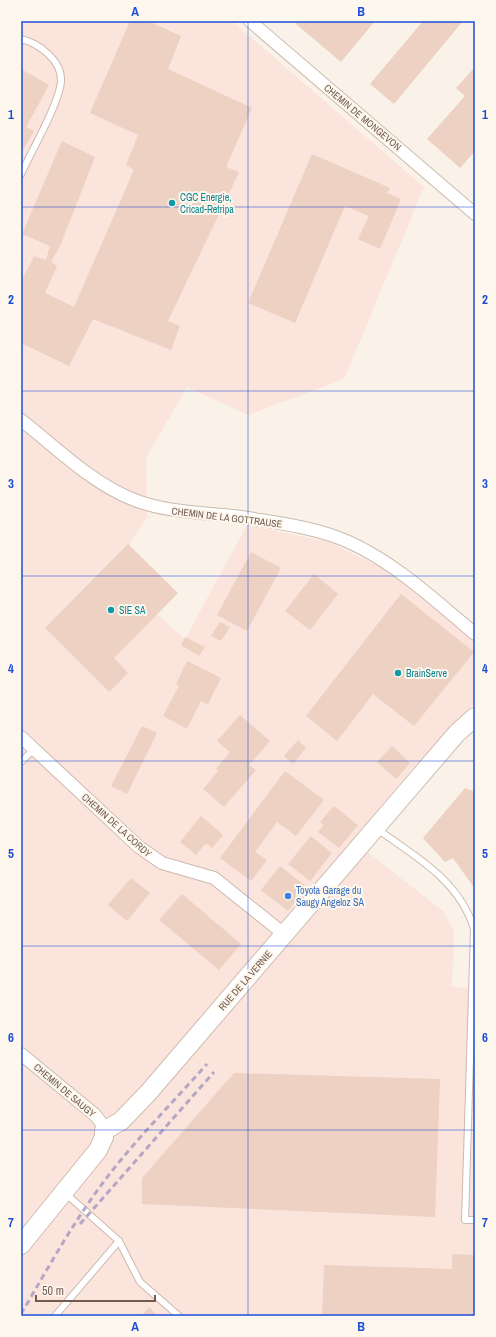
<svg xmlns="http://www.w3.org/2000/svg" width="496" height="1337" font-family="'Archivo Narrow',sans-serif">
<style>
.commercial{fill:#fae4dc}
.building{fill:#edd1c2}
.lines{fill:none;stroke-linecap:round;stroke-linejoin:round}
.lane-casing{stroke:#ccbaaf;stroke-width:8}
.street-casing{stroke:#ccbaaf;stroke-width:14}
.secondary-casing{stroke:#d0bcaf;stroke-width:20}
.lane{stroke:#fff;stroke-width:6}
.street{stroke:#fff;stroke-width:12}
.secondary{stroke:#fff;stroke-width:18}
.rail{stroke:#b5a7c3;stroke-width:3;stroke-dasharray:6 4;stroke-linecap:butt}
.grid{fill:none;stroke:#1d4ed8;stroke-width:1;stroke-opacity:0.55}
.culture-dot{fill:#0f9aa8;stroke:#fdf7ee;stroke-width:1.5}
.shop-dot{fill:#3f7fe0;stroke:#fdf7ee;stroke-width:1.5}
.labels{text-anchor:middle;stroke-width:4;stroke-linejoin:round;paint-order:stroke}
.street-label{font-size:10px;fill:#725a4e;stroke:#fdf7ee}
.culture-label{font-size:10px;fill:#0d838f;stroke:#fdf7ee;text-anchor:start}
.shop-label{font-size:10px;fill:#366cbe;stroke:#fdf7ee;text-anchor:start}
.neatline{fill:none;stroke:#1d4ed8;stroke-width:1.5}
.grid-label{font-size:13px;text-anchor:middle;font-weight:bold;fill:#1d4ed8}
</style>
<rect width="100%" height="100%" fill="#faf2e8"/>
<!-- commercial -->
<polygon class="commercial" points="21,21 232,21 424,187 344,379 248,415 187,387 146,458 147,517 111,574 185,639 247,525 328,542 389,571 475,640 475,703 416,764 352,840 443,911 454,931 452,987 475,988 475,1316 21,1316"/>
<!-- building -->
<g class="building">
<polygon points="130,21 148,21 181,36 168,69 252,108 226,167 239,172 168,321 180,326 171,350 93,319 69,366 21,343 21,282 34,256 46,260 50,246 22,234 62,141 95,157 60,246 51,262 57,266 45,293 74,307 134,170 126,165 138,135 90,113"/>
<polygon points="298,21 375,21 341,62 296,24"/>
<polygon points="423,21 463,21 394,104 370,84"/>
<polygon points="475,67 475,151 460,168 427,139 465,96 456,88"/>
<polygon points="21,69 49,85 26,127 34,131 21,154"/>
<polygon points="312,154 390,188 387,193 401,199 380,249 358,239 369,216 345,206 295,323 248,303"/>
<polygon points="128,544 178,593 114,658 128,673 109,692 45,628"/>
<polygon points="251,552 281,568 247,631 217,615"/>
<polygon points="314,574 338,594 310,630 285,611"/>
<polygon points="401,594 474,652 414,726 373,694 337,741 306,716"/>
<polygon points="220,622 230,627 221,641 211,636"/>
<polygon points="185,637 205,647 199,656 181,645"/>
<polygon points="187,661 221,678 208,704 201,701 187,729 163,716 179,686 176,684"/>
<polygon points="240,715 270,741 249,765 256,770 224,807 203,789 218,771 216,769 230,752 217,741"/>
<polygon points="142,726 157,733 127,794 111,786"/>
<polygon points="298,740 306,748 293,764 284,756"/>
<polygon points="392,746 410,763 396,779 377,762"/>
<polygon points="285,771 324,800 296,836 277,822 255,852 267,860 251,881 220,858"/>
<polygon points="465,788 475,792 475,889 453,858 445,862 423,838"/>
<polygon points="334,806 358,825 339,848 318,832 324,825 320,822"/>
<polygon points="201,816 223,835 212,848 206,843 196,855 180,842"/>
<polygon points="311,836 332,853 310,881 288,864"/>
<polygon points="280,866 307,887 288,911 261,890"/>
<polygon points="131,878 150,893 127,921 108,905"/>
<polygon points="182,894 241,944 219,970 159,920"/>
<polygon points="234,1073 440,1079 435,1217 142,1204 142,1178"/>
<polygon points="452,1254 475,1255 475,1316 322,1316 324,1265 452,1269"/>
<polygon points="149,1307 158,1316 141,1316"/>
</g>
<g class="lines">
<!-- lane casing -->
<g class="lane-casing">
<g id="lane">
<path d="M21 39C38 43 62 60 61 81 60 102 31 152 21 174"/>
<polyline points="21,762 34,749"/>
<path d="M377 829C415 856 460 881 474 929L465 1220H475"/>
<polyline points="65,1193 119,1241 140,1282 179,1316"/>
<polyline points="55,1316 119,1241"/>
</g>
</g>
<!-- street casing -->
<g class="street-casing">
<g id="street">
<polyline points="250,21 475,214"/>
<path d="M21 420C56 447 90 482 132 499 169 514 209 512 248 518 278 523 310 527 339 538 389 557 435 600 475 634"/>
<polyline points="21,737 139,847 162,863 214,878 284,934"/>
<polyline points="21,1054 94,1114 100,1121 104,1131"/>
</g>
</g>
<!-- secondary casing -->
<g class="secondary-casing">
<polyline id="secondary" points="21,1245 98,1150 104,1137 104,1131 121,1121 148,1093 457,733 475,717"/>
</g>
<!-- lane -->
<use href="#lane" class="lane"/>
<!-- street -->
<use href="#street" class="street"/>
<!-- secondary -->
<use href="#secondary" class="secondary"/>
<!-- rail -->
<g class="rail">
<polyline points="80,1224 214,1072"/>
<path d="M21 1314C44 1275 66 1235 92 1198 125 1150 168 1108 207 1064"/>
</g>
</g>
<!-- grid -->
<path class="grid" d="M248 21V1316M21 207H475M21 391H475M21 576H475M21 761H475M21 946H475M21 1130H475"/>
<!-- markers -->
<g class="culture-dot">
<circle cx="172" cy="203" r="4"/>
<circle cx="111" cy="610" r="4"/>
<circle cx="398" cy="673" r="4"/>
</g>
<circle class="shop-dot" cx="288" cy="896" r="4"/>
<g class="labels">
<!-- street labels -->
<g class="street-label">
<text transform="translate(363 117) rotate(40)" y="4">CHEMIN DE MONGEVON</text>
<text transform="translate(227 517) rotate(7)" y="4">CHEMIN DE LA GOTTRAUSE</text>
<text transform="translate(117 825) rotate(42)" y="4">CHEMIN DE LA CORDY</text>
<text transform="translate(245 980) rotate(-49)" y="4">RUE DE LA VERNIE</text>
<text transform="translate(65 1090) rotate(40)" y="4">CHEMIN DE SAUGY</text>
</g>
<!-- culture labels -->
<g class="culture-label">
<text x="180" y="201">CGC Energie,<tspan x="180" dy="12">Cricad-Retripa</tspan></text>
<text x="119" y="614">SIE SA</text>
<text x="406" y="677">BrainServe</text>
</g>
<!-- shop labels -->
<g class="shop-label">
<text x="296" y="894">Toyota Garage du<tspan x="296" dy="12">Saugy Angeloz SA</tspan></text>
</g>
</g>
<!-- border -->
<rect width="496" height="1337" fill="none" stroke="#fdf7ee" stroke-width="44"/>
<!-- scale -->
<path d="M36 1295v6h119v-6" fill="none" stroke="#725a4e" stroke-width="2"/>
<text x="42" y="1295" font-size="12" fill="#725a4e" stroke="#fdf7ee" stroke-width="3" paint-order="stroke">50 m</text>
<rect x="22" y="22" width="452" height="1293" class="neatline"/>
<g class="grid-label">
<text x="135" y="16">A</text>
<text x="361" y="16">B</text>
<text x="11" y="119">1</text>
<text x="485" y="119">1</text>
<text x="11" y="304">2</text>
<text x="485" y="304">2</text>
<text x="11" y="488">3</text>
<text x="485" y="488">3</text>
<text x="11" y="673">4</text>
<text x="485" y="673">4</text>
<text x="11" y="858">5</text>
<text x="485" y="858">5</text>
<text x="11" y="1042">6</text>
<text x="485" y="1042">6</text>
<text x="11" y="1227">7</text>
<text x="485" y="1227">7</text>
<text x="135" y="1331">A</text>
<text x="361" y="1331">B</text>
</g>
</svg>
